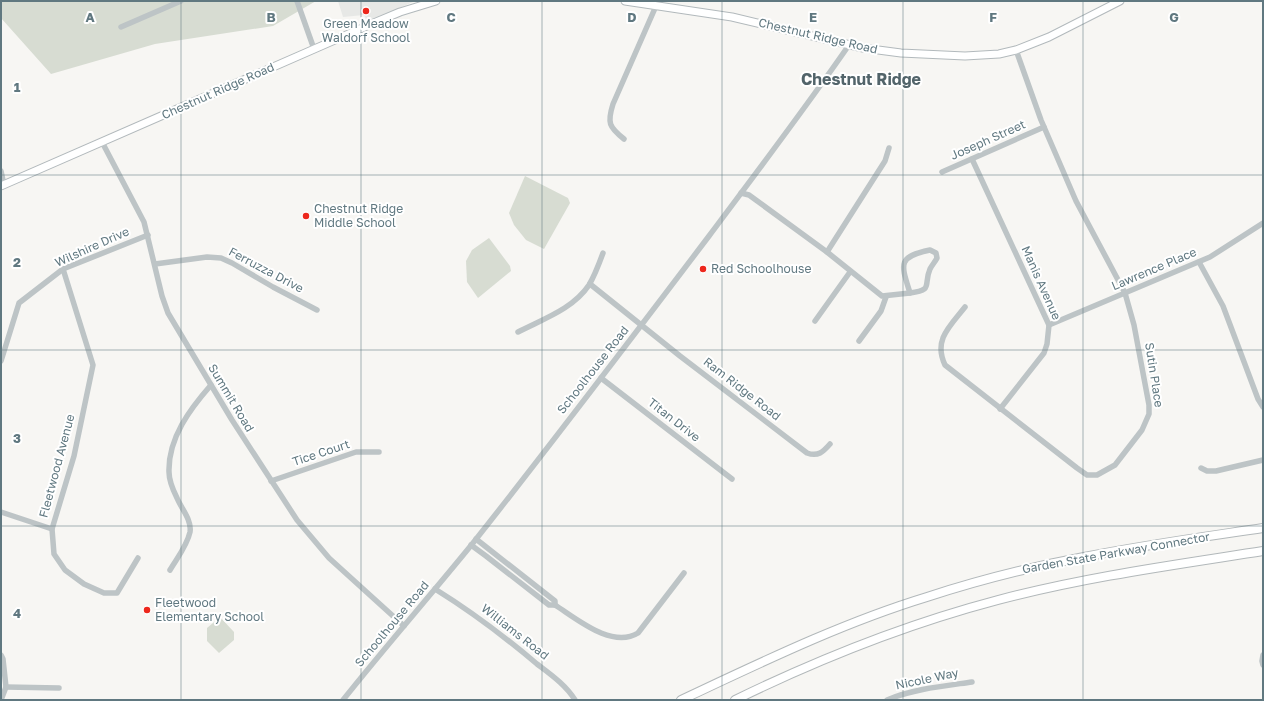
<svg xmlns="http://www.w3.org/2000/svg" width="1264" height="701" font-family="'Golos Text',sans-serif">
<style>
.built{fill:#e7e8e6}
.green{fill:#d7dcd2}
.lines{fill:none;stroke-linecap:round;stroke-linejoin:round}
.major-casing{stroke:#b2b9bc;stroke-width:9}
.highway-casing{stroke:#b2b8ba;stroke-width:10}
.minor{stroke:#bdc4c6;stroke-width:5.5}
.major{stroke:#fff;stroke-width:7}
.highway{stroke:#fff;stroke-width:8}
.grid{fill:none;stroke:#607880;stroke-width:1;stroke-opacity:0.55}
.poi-dot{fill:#ed271c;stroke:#fff;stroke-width:1.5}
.labels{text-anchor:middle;stroke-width:4;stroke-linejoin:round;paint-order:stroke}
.poi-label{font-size:12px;fill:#607880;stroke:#fff;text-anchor:start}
.street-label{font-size:12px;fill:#607880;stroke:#fff}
.district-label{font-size:16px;font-weight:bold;fill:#52646a;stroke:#fff}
.grid-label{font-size:13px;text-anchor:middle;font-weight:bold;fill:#607880;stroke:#fff;stroke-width:4;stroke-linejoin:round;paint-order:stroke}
</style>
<rect width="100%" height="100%" fill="#f7f6f3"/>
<!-- built -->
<polygon class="built" points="338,1 415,1 368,22 364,15 343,17"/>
<!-- green -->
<g class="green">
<polygon points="1,1 316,1 273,26 155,44 51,74 1,18"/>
<polygon points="525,176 568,198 570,203 544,249 526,240 514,225 509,213"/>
<polygon points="489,238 510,266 511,271 478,298 467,282 466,261 472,250"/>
<polygon points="220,617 234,632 234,640 219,653 207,641 207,628"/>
</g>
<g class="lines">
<!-- major casing -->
<g class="major-casing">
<g id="major">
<polyline points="625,1 732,17 863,48 901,53 965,56 999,54 1016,50 1049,37 1120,1"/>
<polyline points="1,186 376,22 400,12 436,1"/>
</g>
</g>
<!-- highway casing -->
<g class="highway-casing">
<g id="highway">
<path d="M681 700C762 662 842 623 927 597 979 580 1031 567 1084 557 1144 545 1203 537 1263 528"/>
<path d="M735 700C819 659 907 624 998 600 1085 577 1174 565 1263 551"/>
</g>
</g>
<!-- minor -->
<g class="minor">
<polyline points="297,1 314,49"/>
<polyline points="121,27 181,1"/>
<path d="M624 139C609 127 607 123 613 104L656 6"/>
<polyline points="102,142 144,222 162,296 168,313 232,420 297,520 329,558 404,626"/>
<polyline points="972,159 1049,325 1047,344 1044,353 1000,409"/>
<polyline points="1,171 4,185"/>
<polyline points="942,172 1044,127"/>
<polyline points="741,193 749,195 827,252 882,296 910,293"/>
<path d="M930 250 936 253 937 258C935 262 932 265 930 269 923 285 934 290 910 293 901 264 897 257 930 250Z"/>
<polyline points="827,252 885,161 889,148"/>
<polyline points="1199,262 1223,306 1258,399 1263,407"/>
<polyline points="155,264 207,257 221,258 232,263 273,287 317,310"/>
<polyline points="63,269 93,365 74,456 52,529 54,554 65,570 84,584 104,593 117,593 138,558"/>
<path d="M590 284 680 356 807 453C818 457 823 452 830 444"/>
<path d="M965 307C950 326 933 340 945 365L1077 468 1087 475H1097L1115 465 1142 430 1149 414V405L1134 325 1125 293 1076 201 1041 120 1016 50"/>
<polyline points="815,321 850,272"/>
<polyline points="1049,325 1210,257 1263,223"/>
<path d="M518 332C543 319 573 309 589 285 595 275 599 264 603 253"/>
<polyline points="859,341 881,311 886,297"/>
<polyline points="1,361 19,303 63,269 148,235"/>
<polyline points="601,378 732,479"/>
<polyline points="1201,468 1207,471 1216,471 1263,460"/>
<polyline points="271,481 356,452 379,452"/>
<polyline points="1,512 52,529"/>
<polyline points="476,539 555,601 555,605"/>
<path d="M471 545 486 556 549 605H555C577 619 612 649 638 633L684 573"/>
<path d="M170 570C177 558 187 546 190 532 192 520 181 508 177 498 173 490 169 481 169 472 168 438 190 409 211 385"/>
<path d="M435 589C472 612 504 636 537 664 550 674 566 685 575 700"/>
<polyline points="1,655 3,659 6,687 1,700"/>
<polyline points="1263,655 1262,661 1263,665"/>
<polyline points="6,687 59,688"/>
<path d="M343 700C385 647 430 596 473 543 553 442 631 339 709 236 756 173 804 110 849 45"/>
<path d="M887 700C913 689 944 686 972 682"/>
</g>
<!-- major -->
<use href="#major" class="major"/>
<!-- highway -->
<use href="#highway" class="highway"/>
</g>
<!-- grid -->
<path class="grid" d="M181 1V700M361 1V700M542 1V700M722 1V700M903 1V700M1083 1V700M1 175H1263M1 350H1263M1 526H1263"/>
<!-- markers -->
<g class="poi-dot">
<circle cx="366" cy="11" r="4"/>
<circle cx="306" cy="216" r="4"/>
<circle cx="703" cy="269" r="4"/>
<circle cx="147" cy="610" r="4"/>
</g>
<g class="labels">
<!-- poi labels -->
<g class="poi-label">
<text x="366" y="28" text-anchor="middle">Green Meadow<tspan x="366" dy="14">Waldorf School</tspan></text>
<text x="314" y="213">Chestnut Ridge<tspan x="314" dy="14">Middle School</tspan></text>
<text x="711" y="273">Red Schoolhouse</text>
<text x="155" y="607">Fleetwood<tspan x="155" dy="14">Elementary School</tspan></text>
</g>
<!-- street labels -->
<g class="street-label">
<text transform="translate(818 36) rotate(13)" y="4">Chestnut Ridge Road</text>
<text transform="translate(218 91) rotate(-24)" y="4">Chestnut Ridge Road</text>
<text transform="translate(988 140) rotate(-24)" y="4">Joseph Street</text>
<text transform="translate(92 247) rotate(-24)" y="4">Wilshire Drive</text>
<text transform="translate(1154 269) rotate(-23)" y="4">Lawrence Place</text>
<text transform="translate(266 270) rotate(28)" y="4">Ferruzza Drive</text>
<text transform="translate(1041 283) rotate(66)" y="4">Manis Avenue</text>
<text transform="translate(593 370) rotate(-52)" y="4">Schoolhouse Road</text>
<text transform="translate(1154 375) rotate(81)" y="4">Sutin Place</text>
<text transform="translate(742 389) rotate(38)" y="4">Ram Ridge Road</text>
<text transform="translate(231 398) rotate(59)" y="4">Summit Road</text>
<text transform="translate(674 420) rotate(38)" y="4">Titan Drive</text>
<text transform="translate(321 453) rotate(-18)" y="4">Tice Court</text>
<text transform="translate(57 466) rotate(-75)" y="4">Fleetwood Avenue</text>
<text transform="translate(1116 553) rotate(-10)" y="4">Garden State Parkway Connector</text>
<text transform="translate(392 624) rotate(-50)" y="4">Schoolhouse Road</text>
<text transform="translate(515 632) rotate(38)" y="4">Williams Road</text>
<text transform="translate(927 679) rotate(-12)" y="4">Nicole Way</text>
</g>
<!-- district labels -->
<g class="district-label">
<text x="861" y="85">Chestnut Ridge</text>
</g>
</g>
<g class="grid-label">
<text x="90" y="22">A</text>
<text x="271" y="22">B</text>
<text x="451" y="22">C</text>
<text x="632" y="22">D</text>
<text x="813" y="22">E</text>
<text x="993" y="22">F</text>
<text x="1174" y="22">G</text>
<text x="17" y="92">1</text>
<text x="17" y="267">2</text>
<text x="17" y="443">3</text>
<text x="17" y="618">4</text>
</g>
<!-- border -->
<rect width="1264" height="701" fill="none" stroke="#607880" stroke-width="4"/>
</svg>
